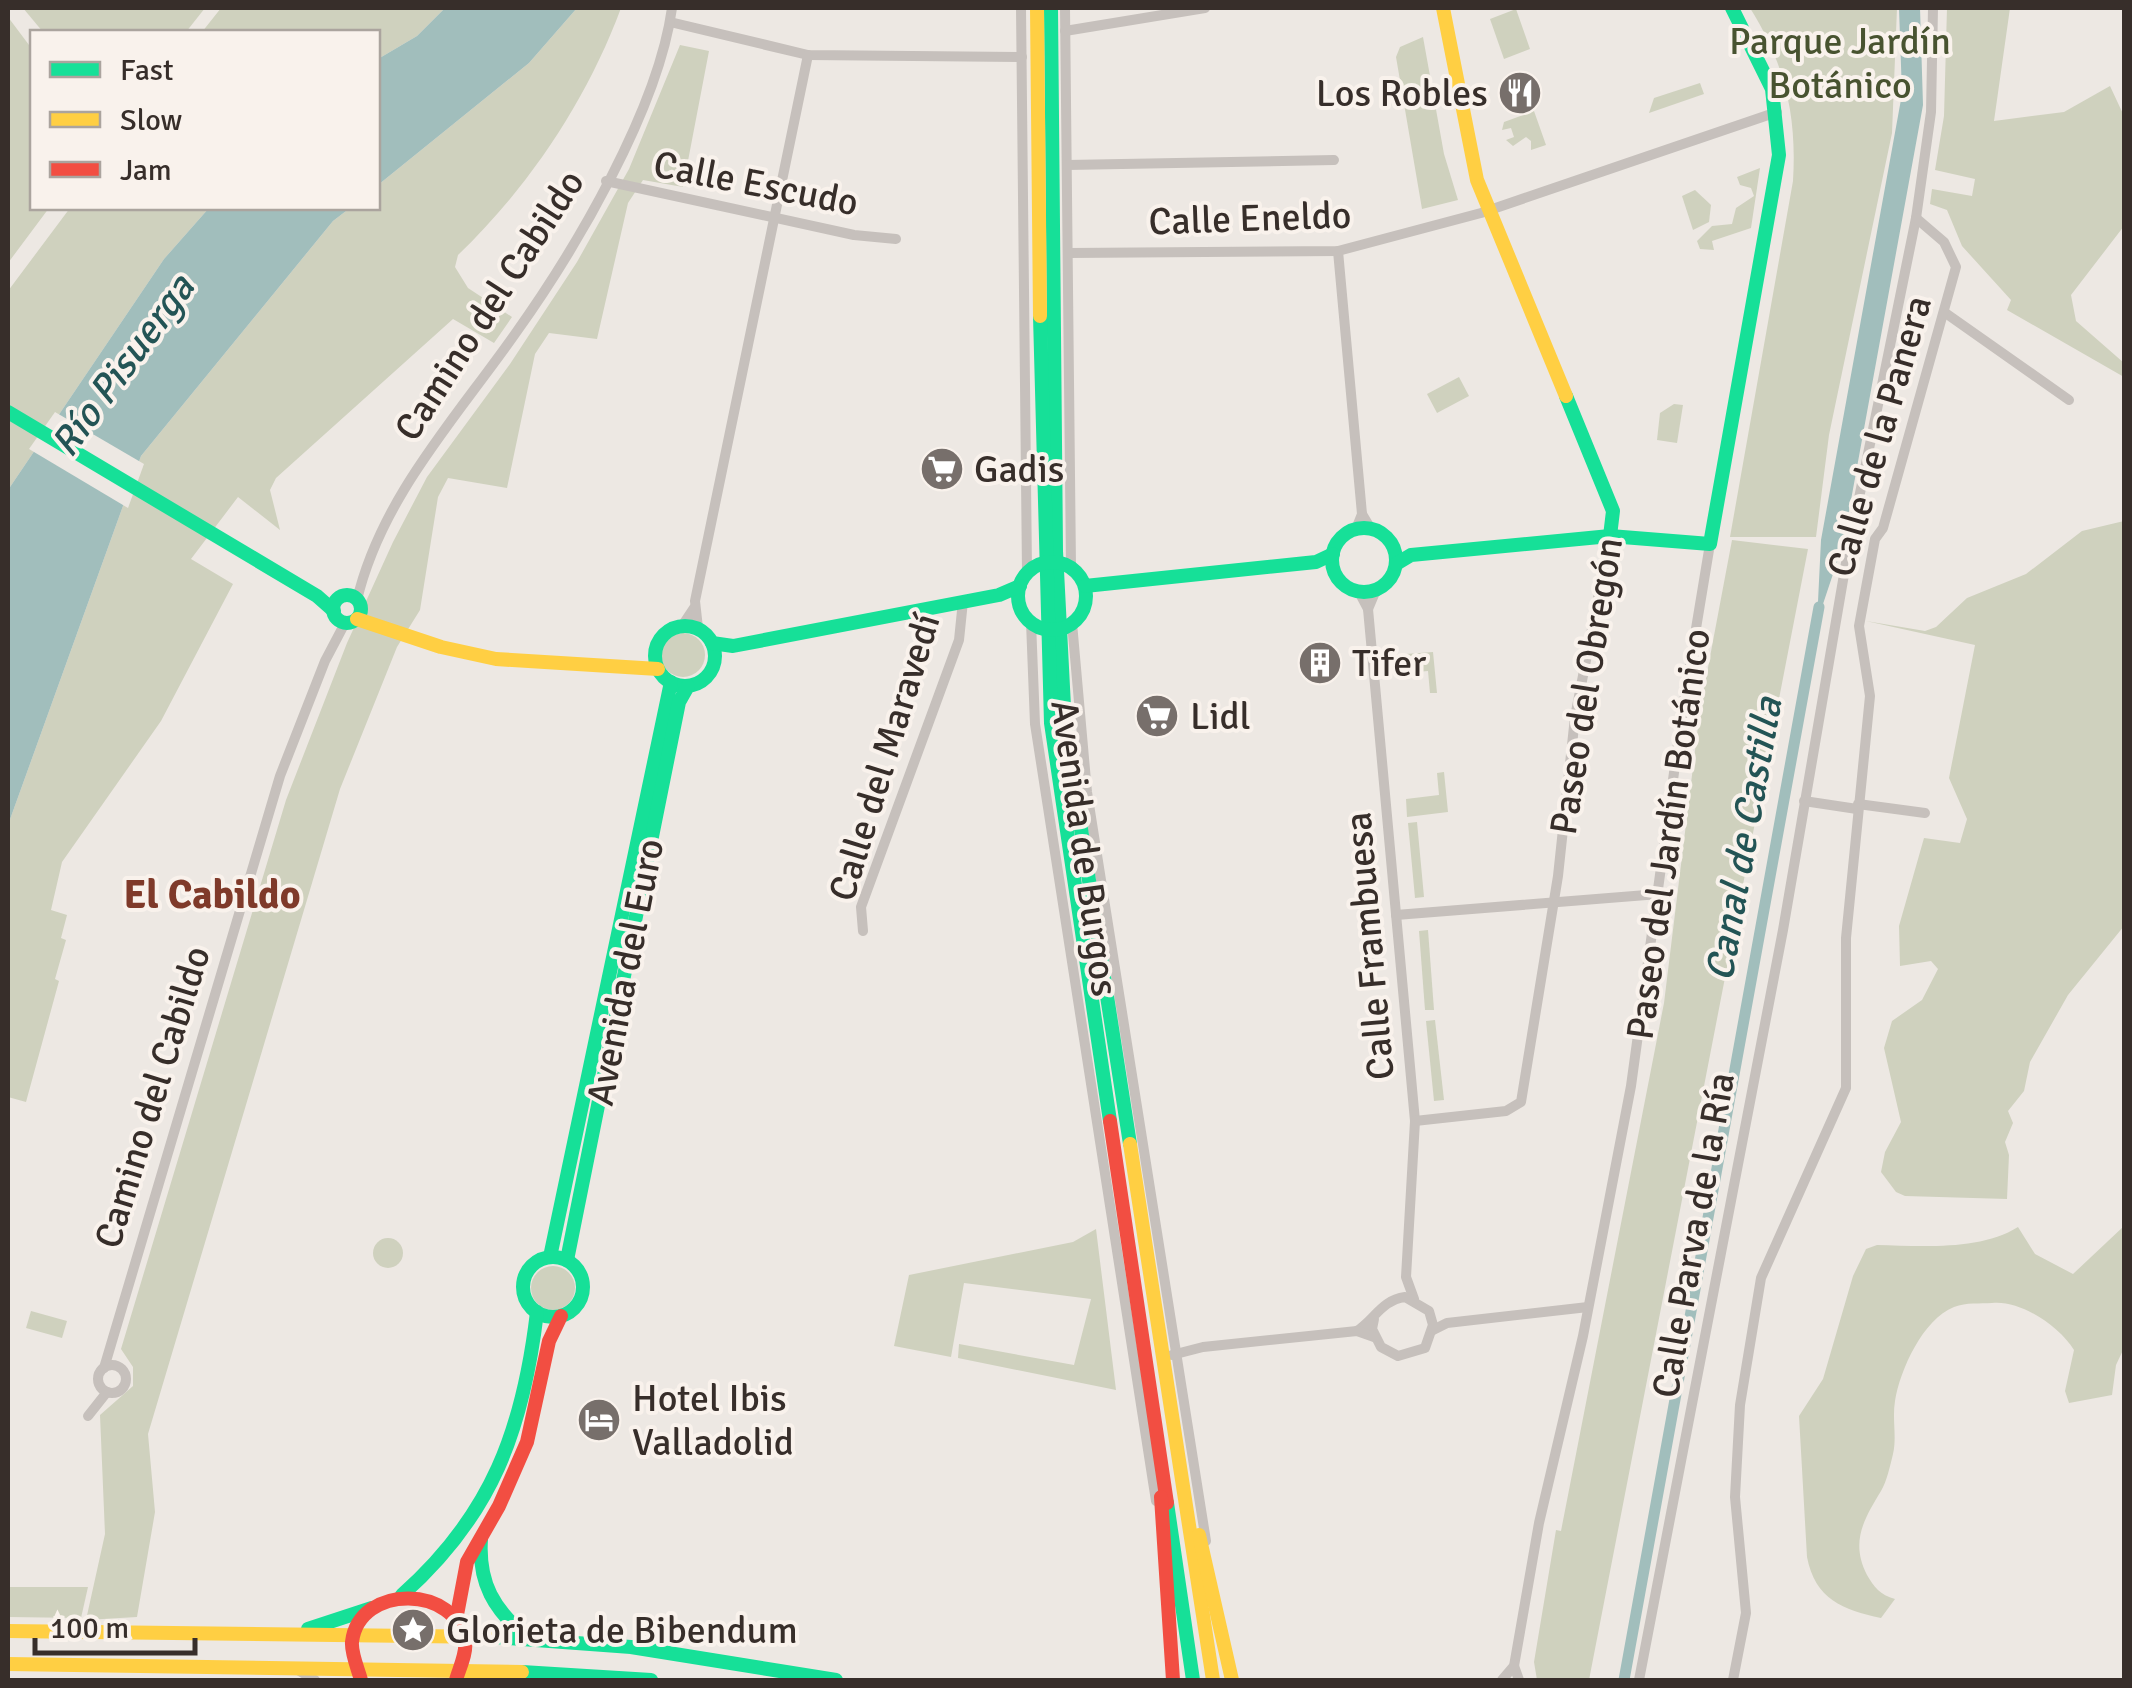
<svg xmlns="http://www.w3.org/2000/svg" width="2132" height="1688" font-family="Signika,sans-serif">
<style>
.green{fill:#cfd1be}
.water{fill:#a1bebc}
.pier{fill:#ede8e3}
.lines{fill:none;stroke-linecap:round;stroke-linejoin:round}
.canal{stroke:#a1bebc;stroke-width:11}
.street{stroke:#c6c0bc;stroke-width:10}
.fast{stroke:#16e098;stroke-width:14}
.slow{stroke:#ffcf43;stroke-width:14}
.jam{stroke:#f24e42;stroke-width:14}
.labels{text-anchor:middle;stroke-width:8;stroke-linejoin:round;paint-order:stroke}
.park-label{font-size:38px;fill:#485330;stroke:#f9f2ec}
.poi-label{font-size:38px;fill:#372e2a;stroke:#f9f2ec;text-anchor:start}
.street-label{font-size:38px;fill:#372e2a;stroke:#f9f2ec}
.water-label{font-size:40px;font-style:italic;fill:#235455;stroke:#f9f2ec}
.neighbourhood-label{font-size:40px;font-weight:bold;fill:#7f3a2a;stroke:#f9f2ec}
</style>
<rect width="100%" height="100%" fill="#ede8e3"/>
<!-- green -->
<g class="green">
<polygon points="23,8 205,8 186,32 43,32"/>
<polygon points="221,8 445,8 417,36 378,59 378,32 202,32"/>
<path d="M577 8H621C587 100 529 187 458 255L455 267 468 288 512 317 494 343 453 319 276 478 270 490 280 530 238 497 191 559 233 584 161 721 62 862 51 910 67 915 61 938 66 940 55 979 59 981 26 1102 8 1097V825L141 456 333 221 350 208H378V185L529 63Z"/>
<path d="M1750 8H1897L1892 133 1829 435 1816 537H1730L1793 181C1797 115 1785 64 1750 8Z"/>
<polygon points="1947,8 2010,8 1994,121 2064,112 2110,86 2124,116 2124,226 2071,295 2076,321 2124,363 2124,377 2007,310 2011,300 1962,246 1947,210 1930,204 1932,189 1972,196 1975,179 1935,170 1944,116"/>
<polygon points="1516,9 1530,49 1504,59 1490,19"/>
<polygon points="8,17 32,49 32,208 49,208 8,263"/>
<polygon points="1423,37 1444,154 1458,200 1422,209 1396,57 1400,47"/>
<polygon points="680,45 709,51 683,187 643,180 628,203 597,339 549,333 535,354 507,488 448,478 438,497 420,610 397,647 340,789 148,1434 155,1512 137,1617 86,1620 105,1534 100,1415 133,1386 133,1367 121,1349 286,800 347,643 393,542 427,477 510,364 577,262 629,169"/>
<polygon points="1700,83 1704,94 1649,113 1654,98"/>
<polygon points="1534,111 1546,145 1531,150 1531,141 1526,137 1513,146 1506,140 1514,137 1511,128 1502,130 1504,122"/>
<polygon points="1760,168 1751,228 1712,241 1714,250 1700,249 1697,241 1712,226 1732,224 1736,208 1754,196 1751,188 1740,185 1737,177"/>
<polygon points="1695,190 1711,205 1709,222 1693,230 1682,196"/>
<polygon points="70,208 209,208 164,259 8,490 8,291"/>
<polygon points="1459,377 1469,396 1437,413 1427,394"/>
<polygon points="1674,404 1683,405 1677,443 1657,440 1660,413"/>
<polygon points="2124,521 2124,926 2068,995 2030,1062 2024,1091 2008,1111 2013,1123 2005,1142 2009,1155 2007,1199 1905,1196 1896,1192 1881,1172 1885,1152 1901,1122 1884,1048 1892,1021 1922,1000 1938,969 1931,961 1900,966 1899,926 1924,838 1960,843 1967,819 1949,778 1975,645 1866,621 1925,631 1936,627 1967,598 2026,574 2082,531"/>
<polygon points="1732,540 1808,549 1589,1680 1537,1680 1534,1662 1556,1530 1561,1531 1664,1003 1700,710"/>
<circle cx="683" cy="655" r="22"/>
<polygon points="1433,652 1437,693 1430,693 1428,671 1394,674 1392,655"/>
<polygon points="1444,772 1448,812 1407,817 1406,799 1439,795 1437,773"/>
<polygon points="1417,822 1424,897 1415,898 1408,823"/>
<polygon points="1428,930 1434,1010 1425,1010 1419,931"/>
<polygon points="1435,1020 1444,1100 1434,1101 1426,1021"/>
<path d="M2124 1226V1348L2116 1365 2112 1395 2069 1403 2065 1391 2074 1350C2059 1326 2021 1300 1992 1303 1979 1304 1967 1302 1954 1307 1923 1319 1900 1370 1895 1401 1892 1419 1897 1437 1893 1454 1890 1466 1887 1481 1881 1491 1864 1519 1850 1542 1867 1575 1874 1587 1880 1595 1895 1599L1881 1618C1843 1610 1815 1599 1807 1557L1799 1416 1823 1379 1853 1276 1866 1249 1877 1245C1920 1246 1980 1251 2018 1227L2035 1254 2073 1274Z"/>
<polygon points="1096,1229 1116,1390 958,1358 959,1344 1074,1365 1091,1299 964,1283 951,1357 894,1346 909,1275 1073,1242"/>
<circle cx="388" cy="1253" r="15"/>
<circle cx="553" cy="1288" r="22"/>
<polygon points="31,1311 67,1321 62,1338 26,1328"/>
<polygon points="8,1587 88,1587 81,1618 8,1617"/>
</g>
<!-- water -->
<g class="water">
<polygon points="445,8 577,8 529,63 378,185 378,59 417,36"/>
<polygon points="1899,8 1920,8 1923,105 1843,544 1817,622 1821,540 1902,94"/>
<polygon points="209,208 350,208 333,221 141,456 8,825 8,490 164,259"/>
</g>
<!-- pier -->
<polygon class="pier" points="55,412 144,464 128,508 29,449"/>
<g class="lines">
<!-- canal -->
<polyline class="canal" points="1624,1680 1819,607"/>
<!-- street -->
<g class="street">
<polyline points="1021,8 1027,573"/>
<polyline points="1065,8 1071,568"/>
<polyline points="670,22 808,55 1022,57"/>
<polyline points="1065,31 1205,8"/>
<polyline points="1067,165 1334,160"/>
<polyline points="606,181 854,235 896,239"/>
<polyline points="1338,251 1362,514 1356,529"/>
<polyline points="1069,253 1338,251 1481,213 1777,112"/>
<polyline points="1944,312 2069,400"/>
<polyline points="1362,514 1371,529"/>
<polyline points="1359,592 1368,609 1415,1121 1406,1277 1414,1299"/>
<path d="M357 600C381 498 456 418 515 334 575 250 658 110 672 8"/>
<polyline points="1368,609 1376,590"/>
<polyline points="1031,622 1035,724 1156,1501"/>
<polyline points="1072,623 1087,792 1206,1541"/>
<polyline points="682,626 694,608"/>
<polyline points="698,628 695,601 808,55"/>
<polyline points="1804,801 1857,809"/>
<polyline points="1858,804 1925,813"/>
<polyline points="1396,915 1659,894"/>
<polyline points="863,931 861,907 959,640 963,601"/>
<polyline points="1415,1121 1506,1111 1521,1102 1558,876 1575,717 1610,536"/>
<polyline points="1433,1330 1447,1323 1588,1307"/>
<path d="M1357 1331C1375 1319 1382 1300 1405 1297L1429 1311 1433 1325 1425 1348 1398 1356 1381 1347 1372 1329 1374 1319"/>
<polyline points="1172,1355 1203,1347 1357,1331 1374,1337"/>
<circle cx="112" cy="1379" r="14"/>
<polyline points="104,1368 280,776 325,661 345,623"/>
<polyline points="88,1416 107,1392"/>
<polyline points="1514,1666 1519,1680"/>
<polyline points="296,1669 315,1680"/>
<polyline points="1502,1680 1514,1666 1539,1523 1583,1336 1631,1086 1683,707 1710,544"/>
<polyline points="1639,1680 1783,930 1847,557 1916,218 1931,112 1933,8"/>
<polyline points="1733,1680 1746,1613 1735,1497 1740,1405 1761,1278 1846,1088 1846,938 1870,696 1859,626 1875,539 1883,528 1956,267 1944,242 1916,218"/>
</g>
<!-- fast -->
<g class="fast">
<polyline points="1051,8 1056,551 1065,726 1130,1144"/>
<polyline points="1040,316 1051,723 1110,1121"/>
<polyline points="1566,396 1613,511 1610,536"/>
<polyline points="8,412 317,596 334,611"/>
<circle cx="1364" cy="560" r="32"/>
<circle cx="1052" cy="596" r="34"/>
<polyline points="1396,564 1411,555 1610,536 1710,544 1779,155 1772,89 1732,8"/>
<polyline points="1085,586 1316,562 1333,554"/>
<circle cx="347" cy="609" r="14"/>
<circle cx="685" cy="656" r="30"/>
<polyline points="712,643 733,646 999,595 1020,586"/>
<polyline points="550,1257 671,682"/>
<circle cx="553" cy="1287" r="30"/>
<polyline points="567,1260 679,702 688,686"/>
<polyline points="1167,1503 1193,1680"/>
<path d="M481 1539C478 1583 494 1610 527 1637"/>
<path d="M402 1595C492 1515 523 1430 537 1312"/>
<polyline points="308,1629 372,1608"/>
<polyline points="495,1637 631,1647 836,1680"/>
<polyline points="522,1672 651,1680"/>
</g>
<!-- slow -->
<g class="slow">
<polyline points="1037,8 1040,316"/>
<polyline points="1443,8 1477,180 1566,396"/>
<polyline points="357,619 441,647 496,659 658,669"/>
<polyline points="1130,1144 1213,1680"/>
<polyline points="1199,1535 1232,1680"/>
<polyline points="8,1631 495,1637"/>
<polyline points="8,1664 522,1672"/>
</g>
<!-- jam -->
<g class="jam">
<polyline points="1110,1121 1167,1503"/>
<polyline points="1161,1497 1173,1680"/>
<polyline points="456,1620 467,1562 499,1506 527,1442 549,1341 561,1316"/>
<path d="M361 1680C358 1669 351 1653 352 1642 359 1583 458 1585 465 1642 467 1653 459 1669 456 1680"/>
</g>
</g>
<!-- icons -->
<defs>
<g id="restaurant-disc" transform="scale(2.25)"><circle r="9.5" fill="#776f6b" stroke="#f9f2ec"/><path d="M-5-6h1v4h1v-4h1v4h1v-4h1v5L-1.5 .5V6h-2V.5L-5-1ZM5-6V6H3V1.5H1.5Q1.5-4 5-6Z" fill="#fff"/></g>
<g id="supermarket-disc" transform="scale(2.25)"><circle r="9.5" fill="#776f6b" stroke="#f9f2ec"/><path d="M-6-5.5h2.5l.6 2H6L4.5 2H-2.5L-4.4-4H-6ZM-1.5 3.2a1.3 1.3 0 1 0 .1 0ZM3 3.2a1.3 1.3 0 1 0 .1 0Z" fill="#fff"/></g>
<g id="building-disc" transform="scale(2.25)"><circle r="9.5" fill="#776f6b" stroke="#f9f2ec"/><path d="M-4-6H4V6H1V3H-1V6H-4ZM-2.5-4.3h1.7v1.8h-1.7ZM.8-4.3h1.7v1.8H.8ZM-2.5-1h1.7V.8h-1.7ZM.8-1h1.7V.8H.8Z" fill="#fff"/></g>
<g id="hotel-disc" transform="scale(2.25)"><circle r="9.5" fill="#776f6b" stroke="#f9f2ec"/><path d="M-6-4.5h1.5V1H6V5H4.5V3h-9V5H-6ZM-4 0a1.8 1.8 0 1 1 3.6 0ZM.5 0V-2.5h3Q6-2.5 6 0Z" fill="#fff"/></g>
<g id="sight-disc" transform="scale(2.25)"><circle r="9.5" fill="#776f6b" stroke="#f9f2ec"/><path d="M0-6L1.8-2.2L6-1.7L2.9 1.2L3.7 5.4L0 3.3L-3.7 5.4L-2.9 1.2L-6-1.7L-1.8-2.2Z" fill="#fff"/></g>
</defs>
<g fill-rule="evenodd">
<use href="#restaurant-disc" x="1520" y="93"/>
<use href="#supermarket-disc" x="942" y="469"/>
<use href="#building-disc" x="1320" y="663"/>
<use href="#supermarket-disc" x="1157" y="716"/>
<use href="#hotel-disc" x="599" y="1420"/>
<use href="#sight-disc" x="413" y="1630"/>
</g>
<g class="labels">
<!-- park labels -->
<g class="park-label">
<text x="1840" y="54">Parque Jardín<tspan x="1840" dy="44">Botánico</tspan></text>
</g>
<!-- poi labels -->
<g class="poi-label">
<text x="1488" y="106" text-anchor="end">Los Robles</text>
<text x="974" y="482">Gadis</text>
<text x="1352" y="676">Tifer</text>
<text x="1190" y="729">Lidl</text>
<text x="632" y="1411">Hotel Ibis<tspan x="632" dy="44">Valladolid</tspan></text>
<text x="446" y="1643">Glorieta de Bibendum</text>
</g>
<!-- street labels -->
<g class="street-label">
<text transform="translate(756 183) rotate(11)" y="13">Calle Escudo</text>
<text transform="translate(1250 218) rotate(-2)" y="13">Calle Eneldo</text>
<text transform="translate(489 305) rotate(-57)" y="13">Camino del Cabildo</text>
<text transform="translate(1879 436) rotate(-74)" y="13">Calle de la Panera</text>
<text transform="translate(1586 686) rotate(-81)" y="13">Paseo del Obregón</text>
<text transform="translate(884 757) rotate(-73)" y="13">Calle del Maravedí</text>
<text transform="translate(1668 834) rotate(-82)" y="13">Paseo del Jardín Botánico</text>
<text transform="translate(1085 848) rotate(82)" y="13">Avenida de Burgos</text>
<text transform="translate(1369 946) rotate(-95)" y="13">Calle Frambuesa</text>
<text transform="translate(625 972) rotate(-79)" y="13">Avenida del Euro</text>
<text transform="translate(152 1097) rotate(-73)" y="13">Camino del Cabildo</text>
<text transform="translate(1693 1235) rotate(-80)" y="13">Calle Parva de la Ría</text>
</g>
<!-- water labels -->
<g class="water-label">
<text transform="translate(122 365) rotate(-54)" y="14">Río Pisuerga</text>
<text transform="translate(1743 839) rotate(-80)" y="14">Canal de Castilla</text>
</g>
<!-- neighbourhood labels -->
<g class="neighbourhood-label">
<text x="212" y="908">El Cabildo</text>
</g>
</g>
<!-- border -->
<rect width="2132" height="1688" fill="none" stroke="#372e2a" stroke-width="20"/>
<!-- legend -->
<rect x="30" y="30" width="350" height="180" fill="#f9f2ec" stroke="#aba49e" stroke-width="2.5"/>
<rect x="50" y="62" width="50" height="15" fill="#16e098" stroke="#aba49e" stroke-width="2.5"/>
<text x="120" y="80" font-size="30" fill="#372e2a">Fast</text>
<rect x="50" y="112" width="50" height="15" fill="#ffcf43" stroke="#aba49e" stroke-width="2.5"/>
<text x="120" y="130" font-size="30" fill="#372e2a">Slow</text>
<rect x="50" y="162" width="50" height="15" fill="#f24e42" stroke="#aba49e" stroke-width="2.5"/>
<text x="120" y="180" font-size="30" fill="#372e2a">Jam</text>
<!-- scale -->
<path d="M35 1638v15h160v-15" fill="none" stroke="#372e2a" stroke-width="5"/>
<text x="50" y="1638" font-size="30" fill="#372e2a" stroke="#f9f2ec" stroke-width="8" paint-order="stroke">100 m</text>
</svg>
